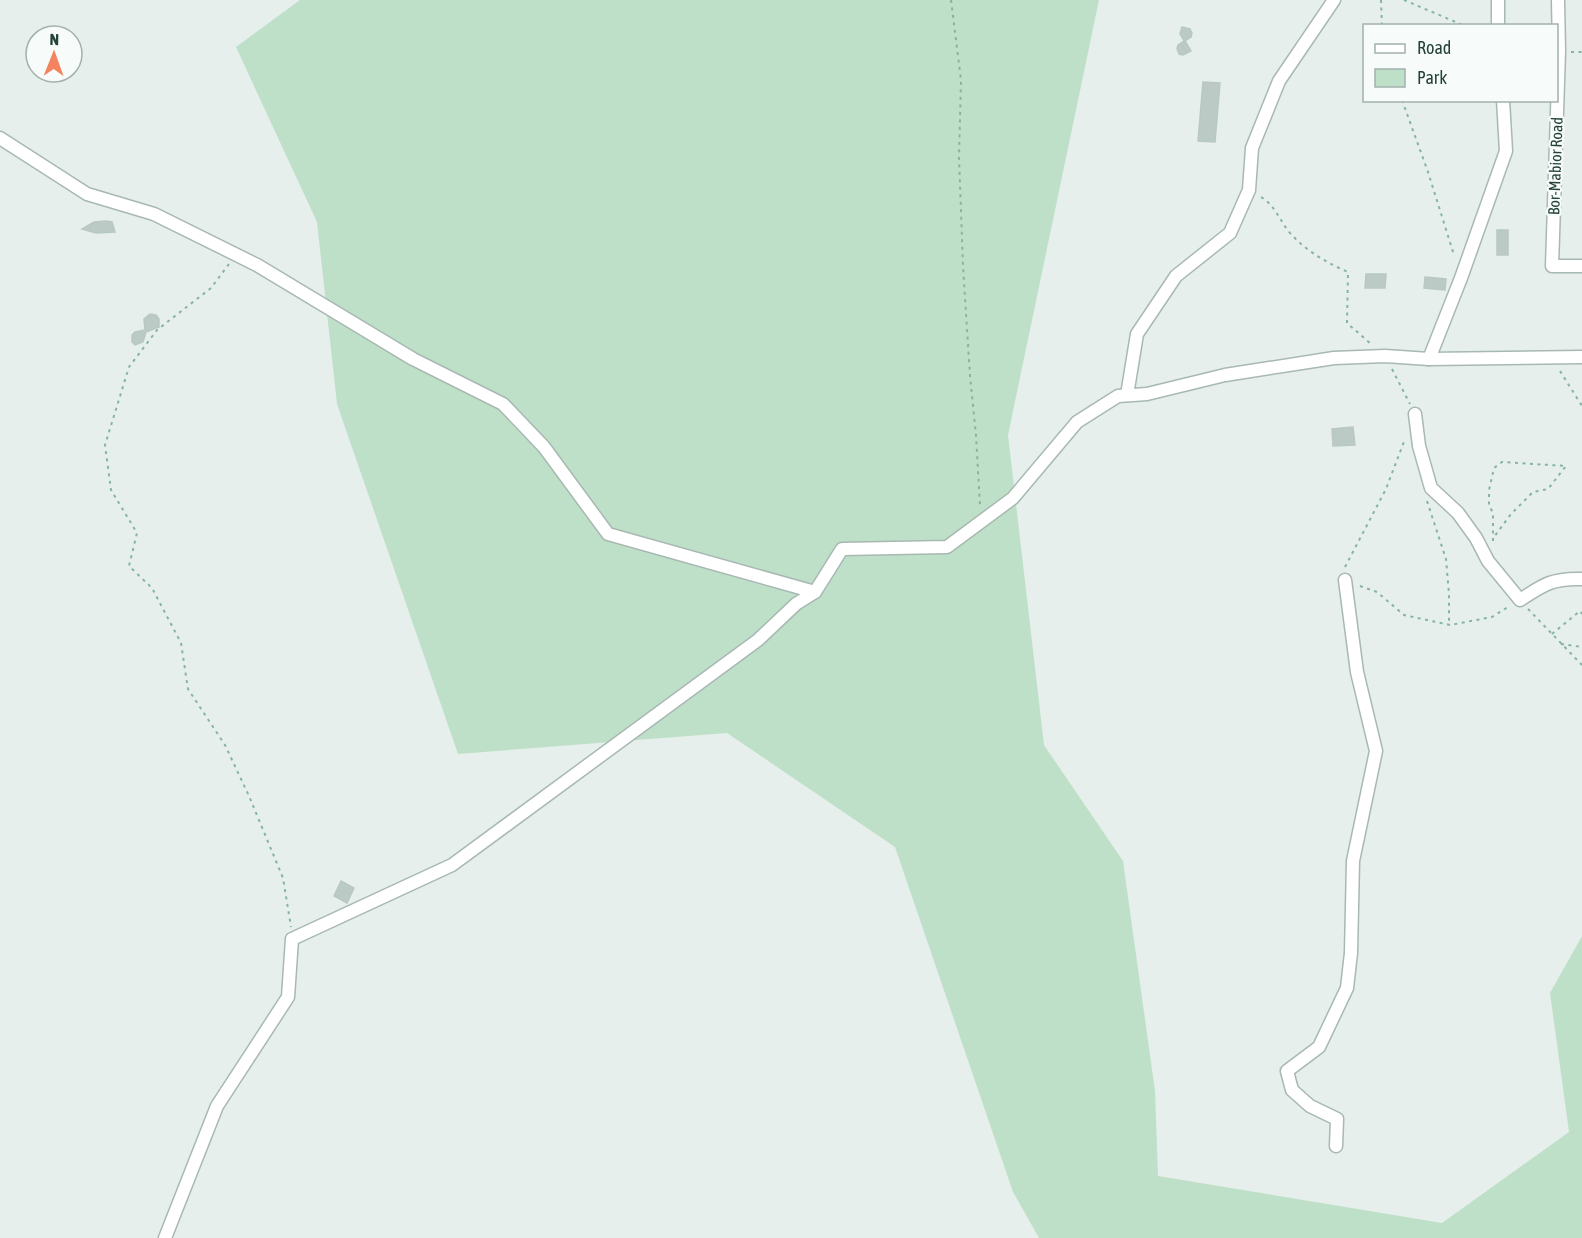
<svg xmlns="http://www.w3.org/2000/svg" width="1582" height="1238" font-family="'Asap Condensed',sans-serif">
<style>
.green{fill:#bfe0c8}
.building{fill:#bbcac4;stroke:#b8c9c2;stroke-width:1.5}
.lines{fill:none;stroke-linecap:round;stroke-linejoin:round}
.minor-casing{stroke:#a8b8b2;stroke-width:15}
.path{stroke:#86b3a5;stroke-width:2;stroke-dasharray:3 4.5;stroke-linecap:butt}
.minor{stroke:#fff;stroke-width:12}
.labels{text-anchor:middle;stroke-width:4.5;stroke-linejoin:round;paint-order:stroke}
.street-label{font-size:16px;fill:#24423a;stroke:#f7fbf9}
</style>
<rect width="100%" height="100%" fill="#e6efeb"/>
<!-- green -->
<polygon class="green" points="300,0 1099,0 1008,435 1044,745 1123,861 1155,1091 1158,1176 1442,1223 1569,1132 1550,993 1582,936 1582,1238 1039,1238 1013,1192 895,847 727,733 458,754 337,404 317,222 236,47"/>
<!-- building -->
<g class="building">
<polygon points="1182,27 1190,29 1192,33 1191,37 1185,41 1191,51 1183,55 1179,54 1177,49 1178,45 1184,41 1180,34"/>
<polygon points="1203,82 1220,83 1215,142 1198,141"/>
<polygon points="106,221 112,222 115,232 96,233 82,229 94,222"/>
<rect x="1497" y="230" width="11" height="25"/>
<polygon points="1366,274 1386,274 1385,288 1365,288"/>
<polygon points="1425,277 1446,279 1445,290 1424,288"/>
<polygon points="150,314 156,315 159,319 159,327 146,332 143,342 135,345 132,342 132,335 135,332 145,330 144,319"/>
<polygon points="1353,427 1355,445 1333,446 1332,429"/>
<polygon points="341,881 354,888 347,903 334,896"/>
</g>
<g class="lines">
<!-- minor casing -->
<g class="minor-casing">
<g id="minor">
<polyline points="1558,0 1559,51 1552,266 1582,266"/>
<polyline points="1498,26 1498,0"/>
<polyline points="0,138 87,194 154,214 257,265 413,359 503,404 544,447 608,534 815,592"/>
<polyline points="1429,359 1461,278 1506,151 1503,100"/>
<polyline points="1127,395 1137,334 1176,276 1230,233 1249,190 1252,148 1279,81 1334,0"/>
<path d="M1415 414 1419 446 1431 488 1458 513 1476 538 1488 561 1520 600C1544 584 1553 578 1582 579"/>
<polyline points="1336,1146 1337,1119 1310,1106 1292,1090 1287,1071 1319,1047 1347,988 1351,953 1353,861 1376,751 1357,672 1345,580"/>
<polyline points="165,1238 217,1106 288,997 292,939 452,865 758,640 796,604 815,592 842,549 947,547 1013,498 1077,422 1118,396 1147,394 1225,375 1334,358 1385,356 1429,359 1582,357"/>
</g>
</g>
<!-- path -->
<g class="path">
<polyline points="951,0 961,80 959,157 963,266 970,376 976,435 980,506"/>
<polyline points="1381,0 1382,26"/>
<polyline points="1404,0 1465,26"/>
<polyline points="1571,52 1582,52"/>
<polyline points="1402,100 1428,172 1454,255"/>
<path d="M1261 197C1276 206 1279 220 1290 233 1306 251 1327 263 1348 272L1347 323 1371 344"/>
<polyline points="229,264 211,288 157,330 129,367 105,445 111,490 137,533 129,566 152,588 181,643 188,689 225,745 249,796 283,878 291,927"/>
<polyline points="1392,369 1410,404"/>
<polyline points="1560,371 1582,406"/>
<polyline points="1427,501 1446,559 1449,594 1449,624"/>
<polyline points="1493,541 1493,513 1489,505 1489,490 1494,468 1502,462 1566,466 1548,489 1533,492 1511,514 1494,537"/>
<polyline points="1345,567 1386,489 1405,439"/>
<polyline points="1360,586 1377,592 1404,615 1450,625 1492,617 1508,607"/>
<polyline points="1528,609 1582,665"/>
<polyline points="1552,634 1580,611 1582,614"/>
<polyline points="1561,644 1582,647"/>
</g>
<!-- minor -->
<use href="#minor" class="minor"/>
</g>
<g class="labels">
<!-- street labels -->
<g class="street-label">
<text transform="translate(1555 166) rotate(-88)" y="6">Bor-Mabior Road</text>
</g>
</g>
<!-- legend -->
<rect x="1363" y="24" width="195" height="78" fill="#f7fbf9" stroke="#a3b1ad" stroke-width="1.5"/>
<rect x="1375" y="44" width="30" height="9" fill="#ffffff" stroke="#a3b1ad" stroke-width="1.5"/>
<text x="1417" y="54" font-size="18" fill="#24423a">Road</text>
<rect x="1375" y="69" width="30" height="18" fill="#bfe0c8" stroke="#a3b1ad" stroke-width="1.5"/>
<text x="1417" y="84" font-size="18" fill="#24423a">Park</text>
<!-- north arrow -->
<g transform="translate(54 54) rotate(1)"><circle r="28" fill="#f7fbf9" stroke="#a3b1ad" stroke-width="1.5"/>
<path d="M0-4.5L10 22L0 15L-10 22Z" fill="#f4845f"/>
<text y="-9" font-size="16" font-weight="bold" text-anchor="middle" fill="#24423a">N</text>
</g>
</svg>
